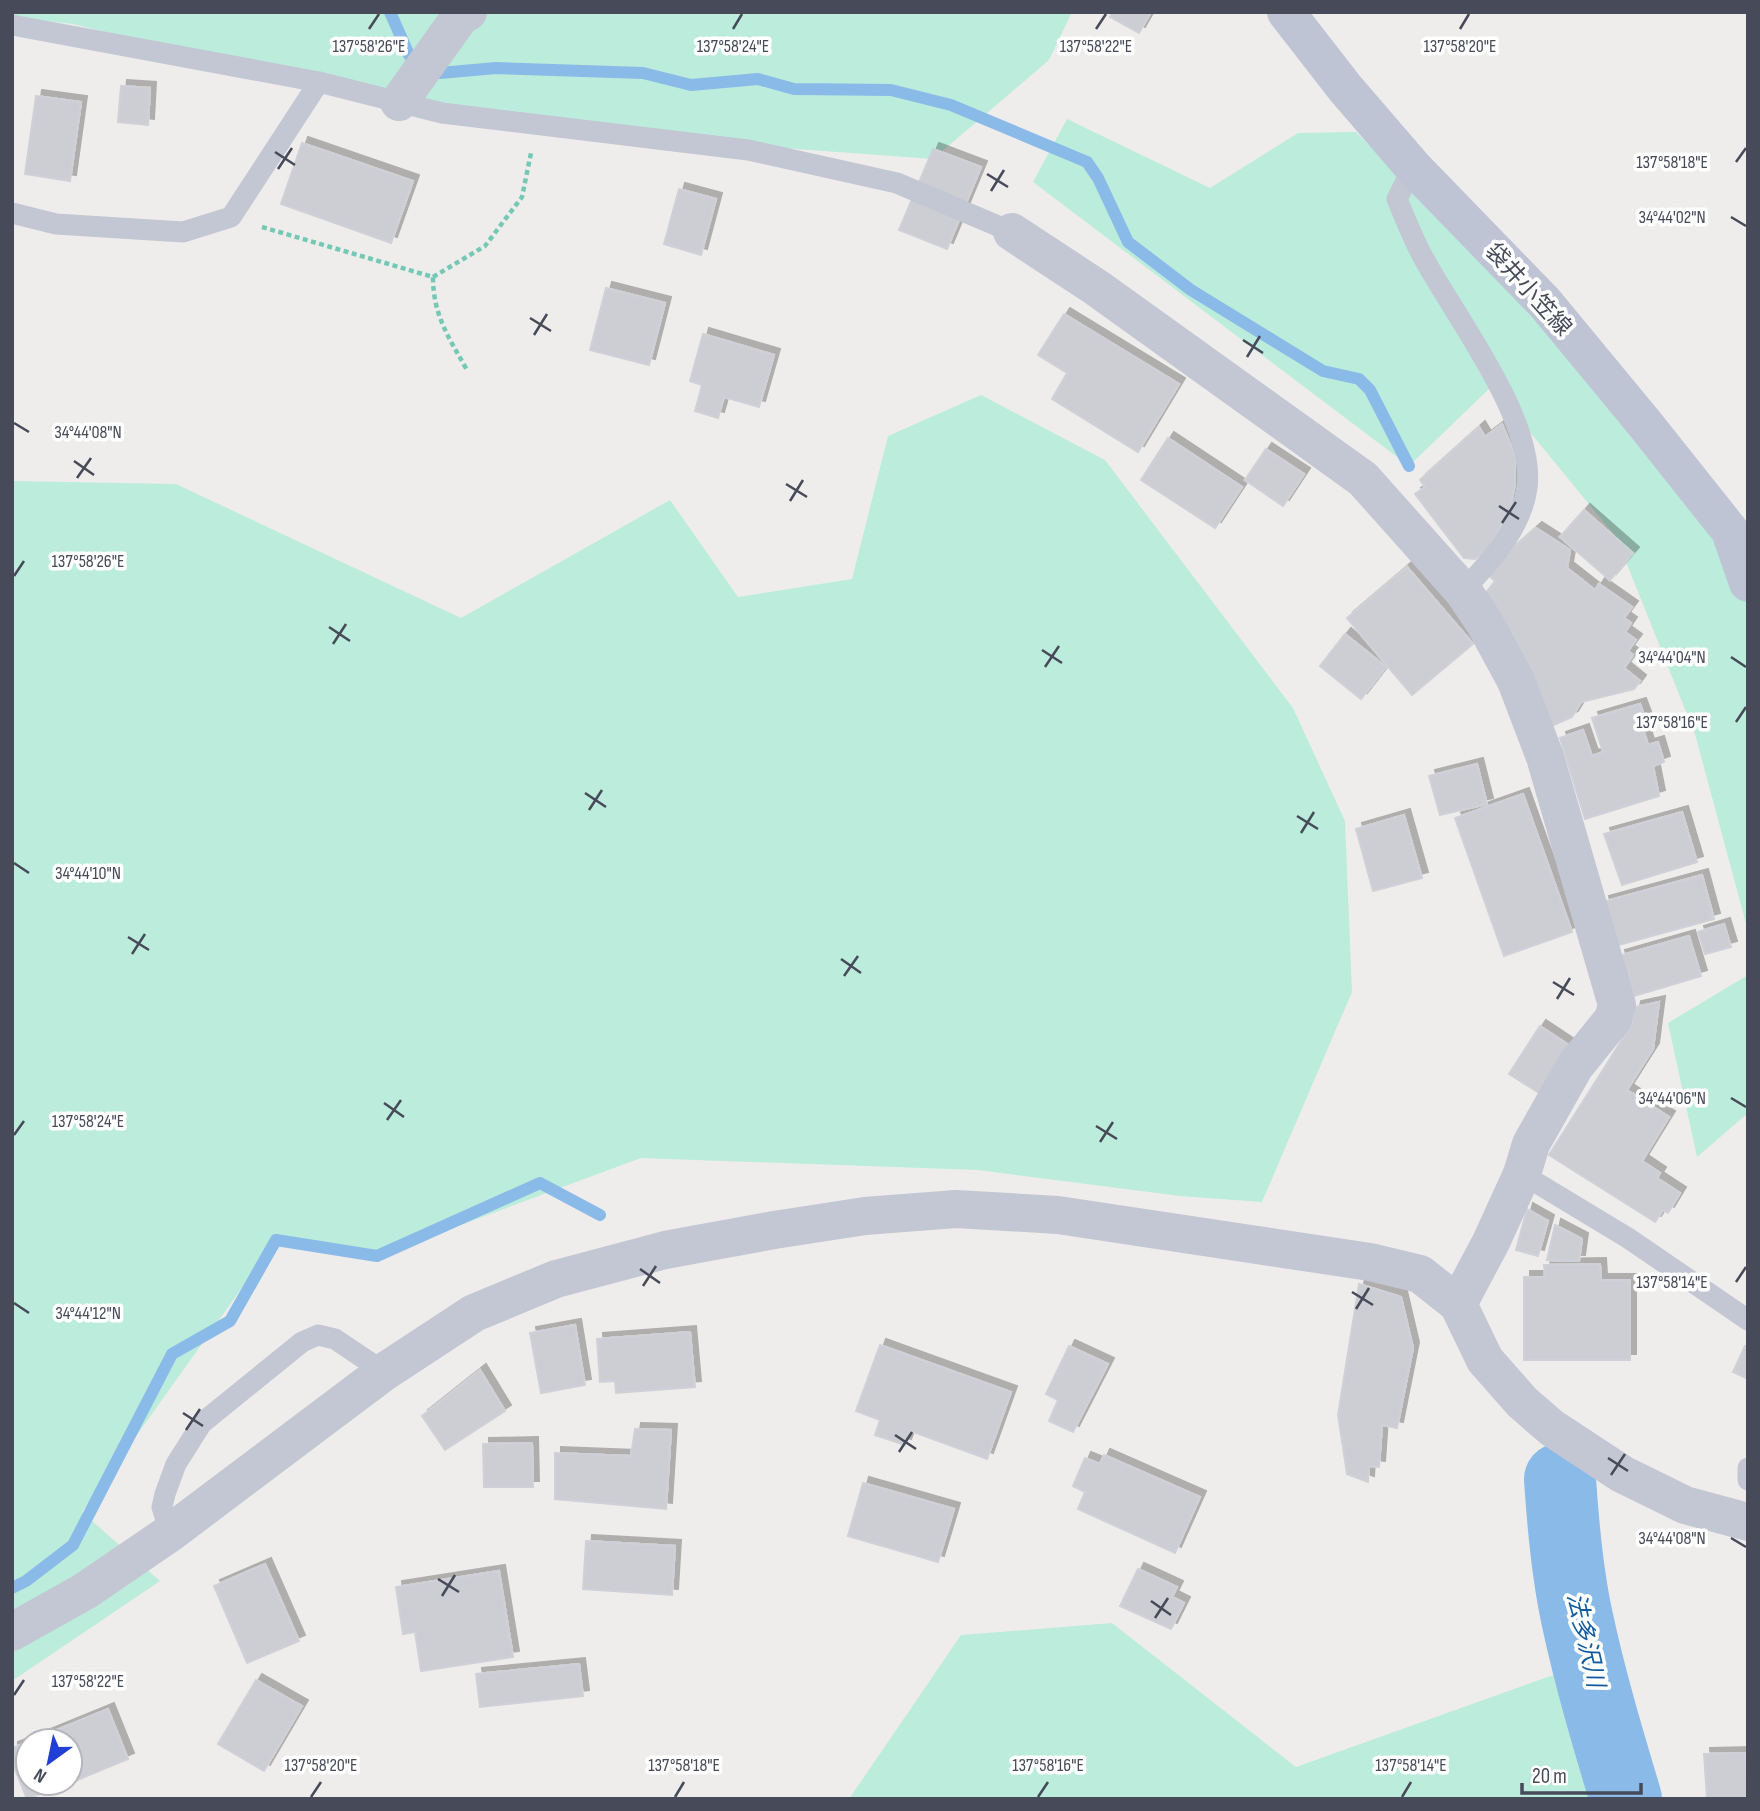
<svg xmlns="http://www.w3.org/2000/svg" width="1760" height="1811" font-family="'Sofia Sans Condensed','Noto Sans JP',sans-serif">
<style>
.green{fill:#bcecdc}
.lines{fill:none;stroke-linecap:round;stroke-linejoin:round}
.stream{stroke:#8abae7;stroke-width:12}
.river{stroke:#8abae7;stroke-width:72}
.building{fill:#cdcdd4;stroke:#d0d1d8;stroke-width:2;filter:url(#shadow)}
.path{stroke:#75c8b6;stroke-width:4.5;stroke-dasharray:5 3.5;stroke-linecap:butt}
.service{stroke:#c3c7d3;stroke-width:21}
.minor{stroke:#c3c7d3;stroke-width:38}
.tertiary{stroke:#c3c7d3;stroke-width:38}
.secondary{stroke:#bfc4d5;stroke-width:38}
.ticks{fill:none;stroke:#464a59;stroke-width:2.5}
.labels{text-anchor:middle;stroke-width:7;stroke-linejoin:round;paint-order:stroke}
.street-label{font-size:23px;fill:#464a59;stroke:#fff}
.water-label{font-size:24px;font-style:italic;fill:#125b9f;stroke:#fff}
.ticks-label{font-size:18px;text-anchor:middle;fill:#464a59;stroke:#fff;stroke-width:7;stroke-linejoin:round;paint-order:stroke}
</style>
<defs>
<filter id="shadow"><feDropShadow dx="6" dy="-6" stdDeviation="0" flood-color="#0004"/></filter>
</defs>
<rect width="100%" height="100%" fill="#efedec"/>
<!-- green -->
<g class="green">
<polygon points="12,12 1072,12 1049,60 933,159 485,126 73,24 12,17"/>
<polygon points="1067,119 1210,188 1298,133 1356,132 1748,525 1748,931 1695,734 1616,537 1492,386 1409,466 1033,182"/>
<polygon points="981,395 1105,460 1293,708 1345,821 1352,992 1262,1202 1180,1196 978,1170 641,1158 377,1256 276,1240 82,1512 160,1581 12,1681 12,481 176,484 461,618 670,500 738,597 852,579 888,436"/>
<polygon points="1748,975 1748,1113 1697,1157 1668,1023"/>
<polygon points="1112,1623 1296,1767 1567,1670 1613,1799 849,1799 961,1635"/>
</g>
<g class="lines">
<!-- stream -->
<g class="stream">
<polyline points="390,12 409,55 440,73 496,68 643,73 691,85 758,79 794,89 891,90 951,105 1087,162 1098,178 1128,242 1191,290 1323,371 1359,379 1370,390 1409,466"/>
<polyline points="12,1588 26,1581 73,1545 172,1354 230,1321 276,1240 377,1256 540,1183 600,1215"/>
</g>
<!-- river -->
<path class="river" d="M1560 1479C1563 1525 1567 1572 1577 1618 1590 1679 1608 1739 1626 1799"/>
</g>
<!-- building -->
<g class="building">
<polygon points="1113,12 1151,12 1139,33 1110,17"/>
<polygon points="121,86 150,88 148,125 118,122"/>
<polygon points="36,96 81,102 70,181 25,174"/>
<polygon points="302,143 413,181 391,243 281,204"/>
<polygon points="933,149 981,167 947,249 899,230"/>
<polygon points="679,189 716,199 701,255 664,244"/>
<polygon points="606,288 665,303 649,365 590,350"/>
<polygon points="1064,314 1179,384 1138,452 1052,399 1067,373 1038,355"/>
<polygon points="703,334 774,355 759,407 724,397 718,418 695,411 702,385 690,381"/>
<polygon points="1502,424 1515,456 1515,484 1510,510 1488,548 1475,559 1464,558 1415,494 1425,487 1420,480 1479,427 1485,437"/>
<polygon points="1168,438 1242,487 1215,528 1141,480"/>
<polygon points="1266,449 1304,474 1283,506 1245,480"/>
<polygon points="1584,510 1633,553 1610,580 1560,537"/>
<polygon points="1536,528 1570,550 1567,568 1595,590 1599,584 1632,607 1624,618 1631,623 1625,632 1636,640 1628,651 1633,655 1624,668 1640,681 1634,689 1581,702 1572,717 1538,732 1480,600 1495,581 1488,575 1501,559"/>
<polygon points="1407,567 1473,644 1412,695 1347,618"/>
<polygon points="1345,634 1386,667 1361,699 1320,666"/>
<polygon points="1640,704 1646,720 1641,722 1648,745 1658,742 1664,762 1653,766 1659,796 1585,819 1560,738 1583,730 1592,756 1603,752 1592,718"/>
<polygon points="1477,764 1487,804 1440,815 1429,776"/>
<polygon points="1523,794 1572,932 1504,956 1455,818"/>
<polygon points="1682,812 1697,862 1622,885 1604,834"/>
<polygon points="1404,815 1422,878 1373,891 1356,829"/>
<polygon points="1702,875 1714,919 1615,946 1603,902"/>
<polygon points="1724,924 1731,947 1705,954 1698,932"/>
<polygon points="1689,936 1701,976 1631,997 1619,956"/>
<polygon points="1659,1002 1653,1049 1627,1090 1669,1117 1642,1161 1660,1173 1657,1178 1680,1193 1668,1213 1663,1210 1655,1222 1549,1155 1632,1024 1635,1007"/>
<polygon points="1540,1026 1570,1046 1539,1093 1509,1074"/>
<polygon points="1527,1209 1548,1221 1538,1256 1516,1250"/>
<polygon points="1555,1225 1582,1239 1579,1261 1547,1260"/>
<polygon points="1600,1264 1601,1280 1630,1280 1630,1360 1524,1360 1524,1277 1545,1277 1544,1265"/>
<polygon points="1359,1284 1401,1297 1413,1348 1397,1428 1382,1425 1379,1467 1369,1466 1368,1482 1347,1474 1338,1415"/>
<polygon points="575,1325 585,1385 541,1393 530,1333"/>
<polygon points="690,1332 695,1387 616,1393 615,1381 600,1382 597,1339"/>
<polygon points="880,1345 1011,1392 987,1459 911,1431 905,1445 875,1435 880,1420 856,1411"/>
<polygon points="1069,1346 1108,1364 1073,1432 1049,1421 1058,1400 1046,1394"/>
<polygon points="1745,1346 1748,1347 1748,1379 1733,1372"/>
<polygon points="480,1370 505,1411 445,1450 422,1416"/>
<polygon points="635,1429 671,1430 666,1509 555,1499 555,1453 631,1456"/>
<polygon points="532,1443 533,1487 484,1487 483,1444"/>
<polygon points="1104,1455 1200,1497 1175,1553 1078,1509 1085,1492 1073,1486 1085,1458 1100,1464"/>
<polygon points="863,1483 954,1509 938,1562 848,1536"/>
<polygon points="586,1541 675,1546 672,1595 583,1589"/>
<polygon points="265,1564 299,1641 247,1663 214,1586"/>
<polygon points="1138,1569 1177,1587 1172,1597 1184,1603 1171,1629 1120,1606"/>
<polygon points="499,1571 513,1657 421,1671 415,1632 403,1634 396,1587"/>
<polygon points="579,1664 583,1696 480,1707 476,1674"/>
<polygon points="256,1680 302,1706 264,1771 218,1744"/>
<polygon points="108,1709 128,1759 70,1783 70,1741 30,1741"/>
<polygon points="28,1742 28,1783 69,1783 27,1799 12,1762 12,1748"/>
<polygon points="1745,1753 1748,1799 1707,1799 1704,1754"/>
</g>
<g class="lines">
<!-- path -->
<g class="path">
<path d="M262 227 433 277C433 315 449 338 467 370"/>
<polyline points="433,277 485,246 522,197 531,153"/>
</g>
<!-- service -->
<g class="service">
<polyline points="12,25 319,82 442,113 748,150 897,183 1012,232"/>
<path d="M1413 167 1397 199C1405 218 1413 239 1423 257 1455 317 1536 420 1527 488 1521 530 1490 561 1463 591"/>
<polyline points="12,213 56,224 183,232 231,217 319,82"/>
<polyline points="1522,1174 1628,1238 1748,1320"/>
<polyline points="1748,1468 1748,1480"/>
<polyline points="170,1533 162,1507 165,1494 176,1464 202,1423 302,1342 318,1335 335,1339 384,1372"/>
</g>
<!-- minor -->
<g class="minor">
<polyline points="399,102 460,17 468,12"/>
<polyline points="1012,232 1097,288 1363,479 1463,591 1484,622 1516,681 1545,757 1617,1005 1613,1019 1575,1066 1531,1144 1522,1174 1491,1242 1458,1304"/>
</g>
<!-- tertiary -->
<polyline class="tertiary" points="12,1632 85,1591 170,1533 384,1372 474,1313 556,1279 665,1250 774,1230 865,1216 956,1209 1058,1215 1370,1262 1420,1274 1458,1304 1485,1360 1522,1402 1552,1428 1622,1474 1685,1505 1748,1522"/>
<!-- secondary -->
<polyline class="secondary" points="1286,12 1345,88 1413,167 1545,303 1645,424 1730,531 1748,583"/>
</g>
<!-- ticks -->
<path class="ticks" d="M369 29 379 14M733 29 742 14M1096 29 1106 14M1460 29 1469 14M275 152 295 165M1736 162 1746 148M278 169 292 148M987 174 1008 187M991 191 1004 170M1731 217 1746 226M530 318 551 331M534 335 547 314M1243 340 1263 353M1247 357 1260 336M14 423 29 432M74 461 94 475M77 478 91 458M786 484 807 497M790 501 803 480M1499 506 1519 519M1502 523 1516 502M14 576 24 561M329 627 350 641M333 644 346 624M1042 650 1062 663M1731 657 1746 667M1045 667 1059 646M1736 722 1746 707M585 793 606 807M589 810 602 790M1297 816 1318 829M1301 833 1314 812M14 863 29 873M128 937 149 950M132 954 145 934M841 959 861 973M844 976 858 956M1553 982 1574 995M1557 999 1570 978M1731 1098 1746 1107M384 1103 404 1117M387 1120 401 1100M1096 1126 1117 1139M14 1135 24 1121M1100 1142 1113 1122M640 1269 660 1283M1736 1282 1746 1267M643 1286 656 1266M1352 1292 1373 1305M14 1303 29 1313M1356 1309 1369 1288M183 1413 203 1426M186 1430 200 1409M895 1435 916 1449M899 1452 912 1432M1608 1458 1628 1471M1611 1475 1625 1454M1731 1538 1746 1547M438 1579 459 1592M442 1596 455 1575M1151 1601 1171 1615M1155 1618 1168 1598M14 1695 24 1680M311 1797 321 1782M675 1797 684 1782M1038 1797 1048 1782M1402 1797 1411 1782"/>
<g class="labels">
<!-- street labels -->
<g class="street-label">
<text transform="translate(1529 289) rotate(48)" y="8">袋井小笠線</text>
</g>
<!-- water labels -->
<g class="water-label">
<text transform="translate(1586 1640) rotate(77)" y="8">法多沢川</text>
</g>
</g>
<g class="ticks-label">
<text x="733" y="52">137°58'24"E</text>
<text x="1460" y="52">137°58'20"E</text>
<text x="369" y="52">137°58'26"E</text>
<text x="1096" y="52">137°58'22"E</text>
<text x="1672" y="168">137°58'18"E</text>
<text x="1672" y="223">34°44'02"N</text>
<text x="88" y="438">34°44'08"N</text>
<text x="88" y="567">137°58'26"E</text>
<text x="1672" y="663">34°44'04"N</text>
<text x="1672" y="728">137°58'16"E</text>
<text x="88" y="879">34°44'10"N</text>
<text x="1672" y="1104">34°44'06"N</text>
<text x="88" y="1127">137°58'24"E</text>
<text x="1672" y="1288">137°58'14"E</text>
<text x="88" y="1319">34°44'12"N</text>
<text x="1672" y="1544">34°44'08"N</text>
<text x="88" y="1687">137°58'22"E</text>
<text x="321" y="1771">137°58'20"E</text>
<text x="684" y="1771">137°58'18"E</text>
<text x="1048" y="1771">137°58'16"E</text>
<text x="1411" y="1771">137°58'14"E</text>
</g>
<!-- border -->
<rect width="1760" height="1811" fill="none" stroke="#464a59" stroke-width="28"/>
<!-- north arrow -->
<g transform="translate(49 1762) rotate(213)"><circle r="33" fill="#ffffff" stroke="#b5b7bd" stroke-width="2"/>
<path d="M0-5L12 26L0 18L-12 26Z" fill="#213ed5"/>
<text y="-10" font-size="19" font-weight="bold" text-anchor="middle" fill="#464a59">N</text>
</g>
<!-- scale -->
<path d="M1522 1783v10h119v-10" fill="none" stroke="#464a59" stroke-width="3.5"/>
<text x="1532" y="1783" font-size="21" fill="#464a59" stroke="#ffffff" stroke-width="5" paint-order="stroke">20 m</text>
</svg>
